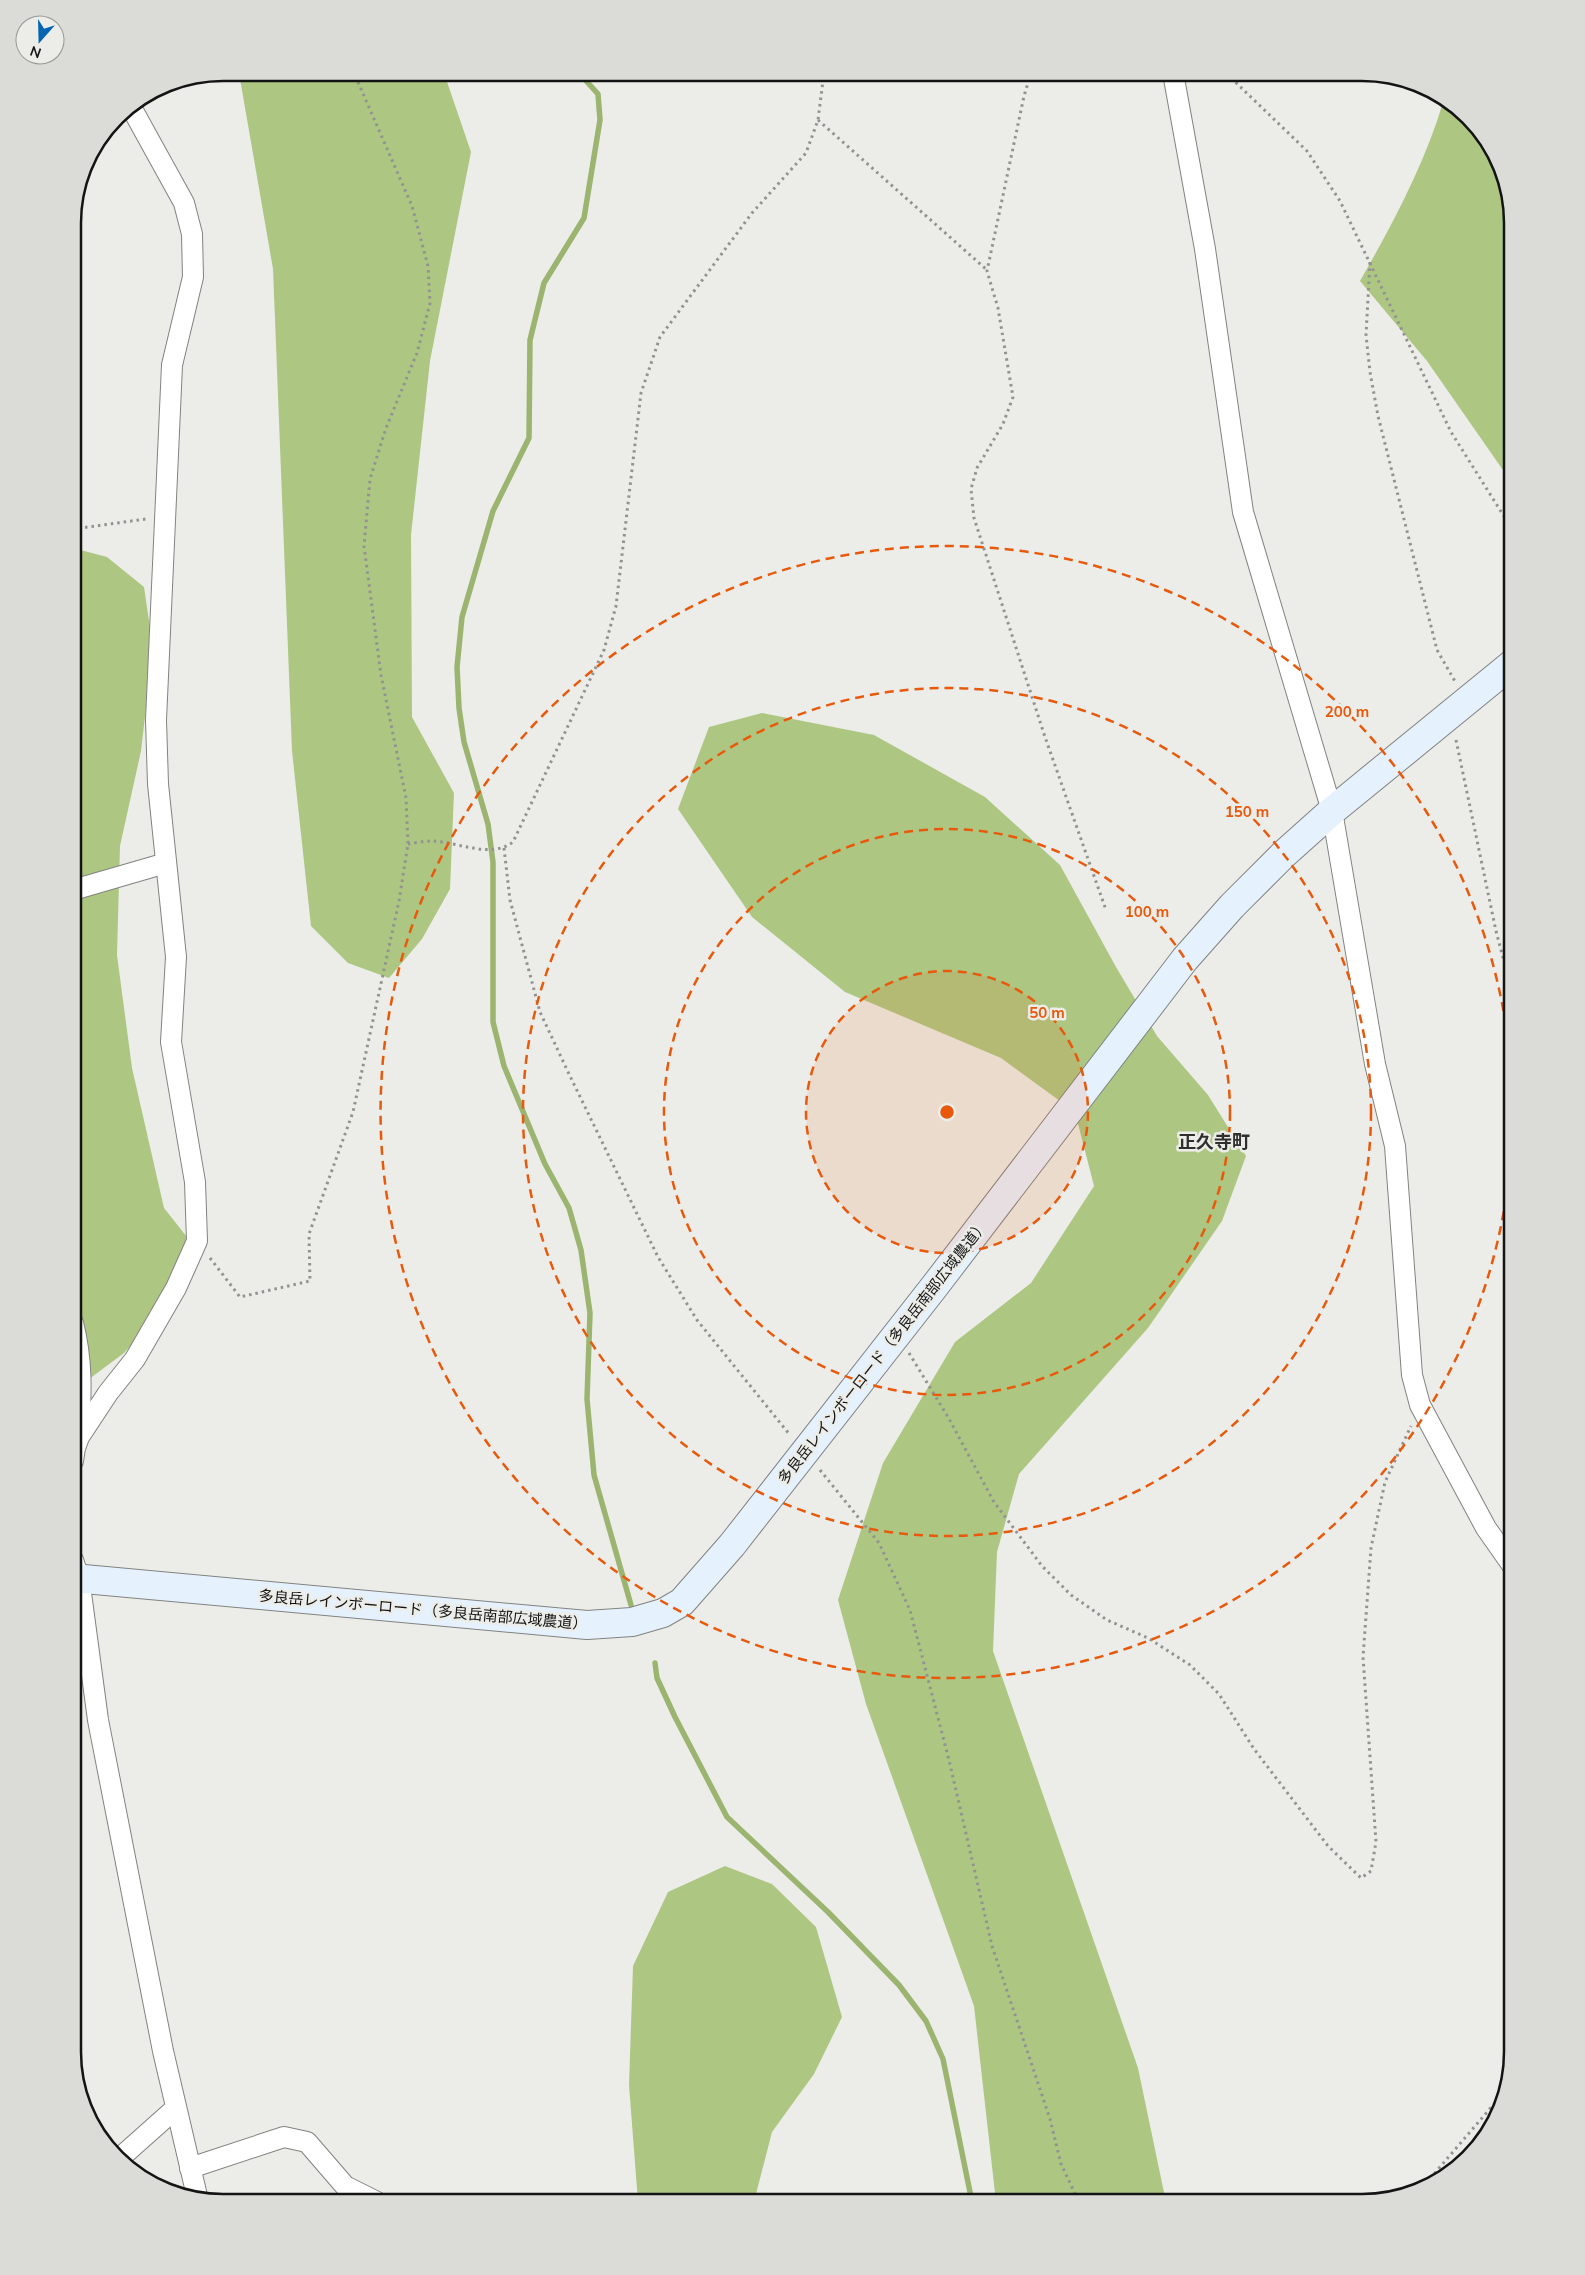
<svg xmlns="http://www.w3.org/2000/svg" width="1585" height="2275" font-family="Mulish,'Noto Sans JP',sans-serif">
<style>
.forest{fill:#adc783}
.lines{fill:none;stroke-linecap:round;stroke-linejoin:round}
.stream{stroke:#9bb470;stroke-width:5.5}
.street-casing{stroke:#828380;stroke-width:22}
.secondary-casing{stroke:#828380;stroke-width:30}
.path{stroke:#929390;stroke-width:3;stroke-dasharray:2.5 4;stroke-linecap:butt}
.street{stroke:#fff;stroke-width:20}
.secondary{stroke:#e6f1fe;stroke-width:28}
.ring{fill:none;stroke:#e8590c;stroke-width:2.5;stroke-dasharray:9 6}
.labels{text-anchor:middle;stroke-width:5;stroke-linejoin:round;paint-order:stroke}
.street-label{font-size:15px;fill:#131413;stroke:#ecede9}
.quarter-label{font-size:18px;font-weight:bold;fill:#2f302d;stroke:#ecede9}
.rim{fill:none;stroke:#131413;stroke-width:2.5}
.centre{fill:#e8590c;stroke:#ecede9;stroke-width:2.5}
.ring-label{font-size:15px;text-anchor:middle;font-weight:bold;fill:#e8590c;stroke:#ecede9;stroke-width:5;stroke-linejoin:round;paint-order:stroke}
</style>
<rect width="100%" height="100%" fill="#ecede9"/>
<!-- forest -->
<g class="forest">
<polygon points="239,73 444,73 471,152 430,361 411,535 412,717 454,793 450,889 422,939 389,978 348,963 311,926 292,751 273,269"/>
<path d="M1444 99 1492 148 1512 224V483L1427 361 1360 281C1393 223 1425 164 1444 99Z"/>
<polygon points="73,548 107,557 144,587 153,648 141,751 120,846 117,955 132,1068 164,1208 202,1256 183,1287 124,1353 73,1391"/>
<polygon points="762,713 874,735 985,797 1060,865 1116,967 1157,1036 1208,1095 1246,1156 1222,1221 1148,1328 1019,1474 997,1552 993,1651 1138,2068 1166,2202 996,2202 974,2006 866,1704 838,1600 883,1463 955,1342 1031,1283 1094,1186 1075,1112 1001,1058 845,992 752,917 678,809 709,727"/>
<polygon points="725,1866 772,1884 816,1927 842,2017 814,2074 772,2132 754,2202 638,2202 629,2085 633,1966 668,1892"/>
</g>
<g class="lines">
<!-- stream -->
<g class="stream">
<polyline points="579,73 598,94 600,120 584,218 544,283 530,340 529,438 493,511 462,617 457,667 459,708 464,742 488,824 493,862 493,1022 504,1066 545,1164 569,1208 581,1250 590,1313 587,1399 594,1475 631,1605"/>
<polyline points="655,1663 657,1678 675,1717 727,1817 828,1912 899,1985 926,2021 943,2059 972,2202"/>
</g>
<!-- street casing -->
<g class="street-casing">
<g id="street">
<polyline points="1173,73 1205,249 1243,512 1332,811 1375,1064 1395,1146 1412,1375 1420,1405 1486,1528 1512,1565"/>
<polyline points="73,890 166,863"/>
<path d="M73 1323C83 1362 81 1395 79 1435"/>
<polyline points="73,1461 75,1448 79,1437 108,1393 135,1359 176,1288 197,1241 195,1182 171,1042 176,957 158,784 156,720 172,365 193,277 192,234 184,203 131,107"/>
<polyline points="73,1560 79,1578 98,1720 163,2051 197,2196"/>
<polyline points="121,2157 176,2108"/>
<polyline points="190,2168 284,2137 307,2142 345,2186 377,2202"/>
</g>
</g>
<!-- secondary casing -->
<g class="secondary-casing">
<polyline id="secondary" points="73,1578 587,1625 632,1622 663,1613 682,1602 732,1545 934,1287 1185,959 1232,906 1284,854 1332,811 1512,664"/>
</g>
<!-- path -->
<g class="path">
<polyline points="1031,73 1024,96 987,271 998,308 1013,397 1003,424 977,468 971,489 974,518 1045,737 1106,910"/>
<polyline points="1219,73 1230,77 1307,151 1340,201 1451,432 1512,529"/>
<polyline points="818,120 987,270"/>
<polyline points="1370,262 1366,335 1370,372 1378,416 1437,650 1456,683"/>
<polyline points="73,532 81,528 146,519"/>
<polyline points="1456,740 1496,931 1506,969 1512,982"/>
<path d="M408 844C415 843 424 841 432 841 458 842 491 859 513 842L604 650 616 606 641 393 660 337 752 213 806 153 818 120 824 73"/>
<polyline points="504,848 510,900 540,1012 569,1074 658,1257 697,1320 790,1435"/>
<polyline points="210,1258 240,1297 310,1281 309,1234 353,1112 399,901 408,844 406,798 381,675 364,546 370,479 386,428 417,353 430,303 428,266 412,206 354,73"/>
<polyline points="909,1353 948,1417 994,1502 1042,1566 1071,1595 1107,1620 1148,1638 1190,1665 1219,1694 1254,1749 1328,1846 1361,1878 1371,1871 1376,1842 1363,1657 1371,1548 1385,1482 1411,1426"/>
<polyline points="820,1470 879,1543 910,1610 949,1760 992,1946 1050,2119 1061,2164 1079,2202"/>
<polyline points="1428,2185 1434,2174 1500,2097"/>
</g>
<!-- street -->
<use href="#street" class="street"/>
<!-- secondary -->
<use href="#secondary" class="secondary"/>
</g>
<!-- distance rings -->
<circle cx="947" cy="1112" r="141" fill="#e8590c" fill-opacity=".12"/>
<g class="ring">
<circle cx="947" cy="1112" r="141"/>
<circle cx="947" cy="1112" r="283"/>
<circle cx="947" cy="1112" r="424"/>
<path d="M1512 1137A566 566 0 1 1 1512 1087"/>
</g>
<g class="labels">
<!-- street labels -->
<g class="street-label">
<text transform="translate(883 1352) rotate(-52)" y="5">多良岳レインボーロード（多良岳南部広域農道）</text>
<text transform="translate(423 1610) rotate(5)" y="5">多良岳レインボーロード（多良岳南部広域農道）</text>
</g>
<!-- quarter labels -->
<g class="quarter-label">
<text x="1214" y="1148">正久寺町</text>
</g>
</g>
<!-- crop -->
<path d="M0 0H1585V2275H0ZM223 81H1362A142 142 0 0 1 1504 223V2052A142 142 0 0 1 1362 2194H223A142 142 0 0 1 81 2052V223A142 142 0 0 1 223 81Z" fill="#dbdcd8" fill-rule="evenodd"/>
<path class="rim" d="M223 81H1362A142 142 0 0 1 1504 223V2052A142 142 0 0 1 1362 2194H223A142 142 0 0 1 81 2052V223A142 142 0 0 1 223 81Z"/>
<circle cx="947" cy="1112" r="8" class="centre"/>
<g class="ring-label">
<text x="1347" y="717">200 m</text>
<text x="1247" y="817">150 m</text>
<text x="1147" y="917">100 m</text>
<text x="1047" y="1018">50 m</text>
</g>
<!-- north arrow -->
<g transform="translate(40 40) rotate(200)"><circle r="24" fill="#ecede9" stroke="#959693"/>
<path d="M0-4L9 19L0 12L-9 19Z" fill="#0365b1"/>
<text y="-8" font-size="14" font-weight="bold" text-anchor="middle" fill="#131413">N</text>
</g>
</svg>
